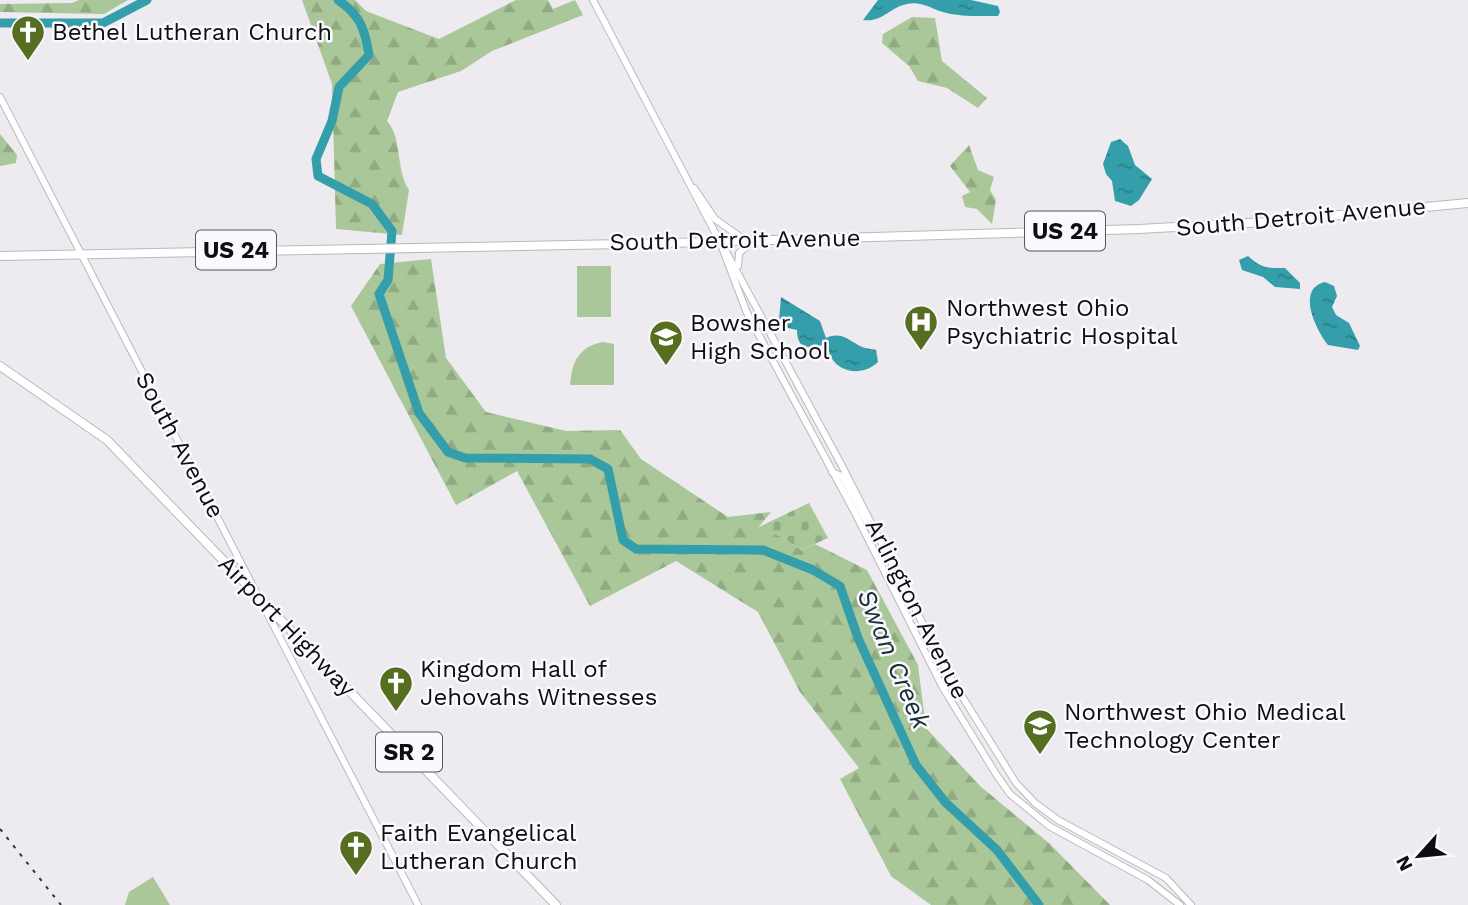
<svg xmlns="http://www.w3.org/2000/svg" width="1468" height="905" font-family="'Work Sans',sans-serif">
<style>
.grass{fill:#a9c798}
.forest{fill:url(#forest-firs)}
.cemetery{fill:url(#cemetery-stones)}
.water{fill:url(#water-ripples)}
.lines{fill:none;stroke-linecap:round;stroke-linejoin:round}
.river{stroke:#349eaa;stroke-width:9}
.minor-casing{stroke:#bbb8be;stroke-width:8}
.major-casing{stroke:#bbb8be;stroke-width:10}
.minor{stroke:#fff;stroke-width:6}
.major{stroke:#fff;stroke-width:8}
.rail{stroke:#353437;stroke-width:2;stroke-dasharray:3.5 7;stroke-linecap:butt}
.labels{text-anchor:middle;stroke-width:5;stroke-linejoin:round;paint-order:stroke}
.shield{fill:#fbf8fe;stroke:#555457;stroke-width:2}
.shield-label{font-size:23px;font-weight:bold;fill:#0e0d0f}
.poi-label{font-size:24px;fill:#0e0d0f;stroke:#fbf8fe;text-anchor:start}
.street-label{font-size:24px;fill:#0e0d0f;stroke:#fbf8fe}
.water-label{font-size:26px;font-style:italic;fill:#172f32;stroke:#fbf8fe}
</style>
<defs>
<pattern id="forest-firs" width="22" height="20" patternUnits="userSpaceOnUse" patternTransform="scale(1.75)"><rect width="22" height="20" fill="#a9c798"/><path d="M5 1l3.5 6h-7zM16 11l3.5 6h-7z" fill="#90aa82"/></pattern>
<pattern id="cemetery-stones" width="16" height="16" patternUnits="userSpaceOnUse" patternTransform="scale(1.75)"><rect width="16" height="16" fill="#a9c798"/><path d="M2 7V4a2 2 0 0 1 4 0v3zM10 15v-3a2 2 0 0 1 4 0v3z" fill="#90aa82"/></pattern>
<pattern id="water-ripples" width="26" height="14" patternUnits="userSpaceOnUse" patternTransform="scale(1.75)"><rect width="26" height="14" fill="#349eaa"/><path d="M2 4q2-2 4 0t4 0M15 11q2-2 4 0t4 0" fill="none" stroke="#2a7f89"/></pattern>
</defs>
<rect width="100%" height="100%" fill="#edebf0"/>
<!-- grass -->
<g class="grass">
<rect x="577" y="266" width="34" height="51"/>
<path d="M603 342 614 344V385H570C572 362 578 347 603 342Z"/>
<polygon points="153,877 170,905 125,905 129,892"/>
</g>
<!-- forest -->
<g class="forest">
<polygon points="79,0 128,0 104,14 0,12 0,4 72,3"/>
<path d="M302 0H355L366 11 439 39 516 0H548L553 9 575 0 583 15 492 51 461 71 398 92 387 121C403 139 395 168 409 190L402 235 336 229 332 84Z"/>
<polygon points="912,17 935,18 942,61 987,98 978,108 947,88 918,81 909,66 882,43 883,34"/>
<polygon points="0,134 17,155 16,163 0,166"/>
<polygon points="969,145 978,170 994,177 990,190 996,200 992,224 977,209 965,207 962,196 970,192 950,166"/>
<polygon points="431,259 446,358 486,412 566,431 620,430 641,459 728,517 771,512 758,528 780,536 801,550 815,544 867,570 918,665 926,728 980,786 1050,844 1110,905 931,905 891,876 840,779 859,768 800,692 758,612 676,561 590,606 517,471 456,505 351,306 380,264"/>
</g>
<!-- cemetery -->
<polygon class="cemetery" points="809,503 828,538 801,550 780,536 757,528"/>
<!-- water -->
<g class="water">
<path d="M878 0H971L998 6 1000 12 998 16C980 16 960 17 943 12 929 8 922 1 907 4 890 7 882 23 863 20Z"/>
<polygon points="1120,139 1128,146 1135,165 1152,179 1139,200 1131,206 1115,201 1112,181 1106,174 1103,164 1111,142"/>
<path d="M1248 256C1262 269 1268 268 1285 268L1300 283V289L1275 287 1263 277 1242 270 1239 260Z"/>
<path d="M1325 282 1334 286 1337 296 1332 307 1336 315 1349 323 1360 346 1358 350 1328 345C1317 331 1295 289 1325 282Z"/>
<path d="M781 297 820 321 826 338C840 332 846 338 858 345 863 348 871 349 876 350L878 362C859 380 828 370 828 344 812 347 797 353 797 330L788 328 779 320Z"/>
</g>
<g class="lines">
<!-- river -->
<g class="river">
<path d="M338 0C360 15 365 29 369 55L339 87 332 121 316 159 318 176 372 204 392 231 388 280 379 294 419 413 448 452 465 458 590 459 608 469 623 540 636 549 763 550 813 570 840 586 858 638 916 765 945 802 997 850 1039 905"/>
<polyline points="0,23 103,23 147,0"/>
</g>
<!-- minor casing -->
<g class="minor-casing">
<g id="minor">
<polyline points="593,0 720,242 747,313 855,513 943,688 996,774 1010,794 1049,826 1148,880 1180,905"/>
<polyline points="0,97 256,592"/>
<polyline points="694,188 715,219 746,241"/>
<polyline points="723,246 842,466 950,677 1016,783 1035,803 1058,820 1166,878 1191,905"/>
<polyline points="738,266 739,253 752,242"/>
<polyline points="832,472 842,476 866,521"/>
<polyline points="263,605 418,905"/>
</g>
</g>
<!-- major casing -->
<g class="major-casing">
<g id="major">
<polyline points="0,256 672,243 1139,229 1266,222 1468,203"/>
<polyline points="0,366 107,440 556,905"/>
</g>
</g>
<!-- minor -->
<use href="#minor" class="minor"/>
<!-- major -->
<use href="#major" class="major"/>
<!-- rail -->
<polyline class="rail" points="0,829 61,905"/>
</g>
<!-- icons -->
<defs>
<g id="church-pin" transform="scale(1.75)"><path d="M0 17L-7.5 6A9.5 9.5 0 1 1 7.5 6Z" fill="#556e20" stroke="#fbf8fe"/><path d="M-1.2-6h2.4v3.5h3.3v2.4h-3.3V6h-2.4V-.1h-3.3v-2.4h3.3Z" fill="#fff"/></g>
<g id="hospital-pin" transform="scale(1.75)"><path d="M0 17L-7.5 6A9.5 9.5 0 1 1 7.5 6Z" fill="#556e20" stroke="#fbf8fe"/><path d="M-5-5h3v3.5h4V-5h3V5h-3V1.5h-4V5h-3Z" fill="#fff"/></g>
<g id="school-pin" transform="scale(1.75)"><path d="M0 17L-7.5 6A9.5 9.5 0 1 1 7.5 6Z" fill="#556e20" stroke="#fbf8fe"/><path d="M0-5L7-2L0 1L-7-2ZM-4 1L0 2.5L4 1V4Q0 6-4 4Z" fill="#fff"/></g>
<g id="university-pin" transform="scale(1.75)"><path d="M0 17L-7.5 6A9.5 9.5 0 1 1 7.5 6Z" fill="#556e20" stroke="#fbf8fe"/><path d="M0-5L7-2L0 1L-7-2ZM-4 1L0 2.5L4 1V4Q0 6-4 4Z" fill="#fff"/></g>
</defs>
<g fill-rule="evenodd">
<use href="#church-pin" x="28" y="32"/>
<use href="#hospital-pin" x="921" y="322"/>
<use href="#school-pin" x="666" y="337"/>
<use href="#church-pin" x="396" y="683"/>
<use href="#university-pin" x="1040" y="726"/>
<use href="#church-pin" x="356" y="847"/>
</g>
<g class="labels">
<!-- shield labels -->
<g class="shield">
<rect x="1025" y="211.5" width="80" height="39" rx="5"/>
<rect x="196" y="230.5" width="80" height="39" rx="5"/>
<rect x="376" y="732.5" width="66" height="39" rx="5"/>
</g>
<g class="shield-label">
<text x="1065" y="239">US 24</text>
<text x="236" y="258">US 24</text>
<text x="409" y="760">SR 2</text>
</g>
<!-- poi labels -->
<g class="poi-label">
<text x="52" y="40">Bethel Lutheran Church</text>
<text x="946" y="316">Northwest Ohio<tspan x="946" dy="28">Psychiatric Hospital</tspan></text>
<text x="690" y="331">Bowsher<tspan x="690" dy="28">High School</tspan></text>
<text x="420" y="677">Kingdom Hall of<tspan x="420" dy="28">Jehovahs Witnesses</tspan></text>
<text x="1064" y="720">Northwest Ohio Medical<tspan x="1064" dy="28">Technology Center</tspan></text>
<text x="380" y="841">Faith Evangelical<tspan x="380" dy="28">Lutheran Church</tspan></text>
</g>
<!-- street labels -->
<g class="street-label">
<text transform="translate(1301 217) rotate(-5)" y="8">South Detroit Avenue</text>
<text transform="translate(735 240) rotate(-1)" y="8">South Detroit Avenue</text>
<text transform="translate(180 445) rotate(62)" y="8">South Avenue</text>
<text transform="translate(917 609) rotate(63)" y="8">Arlington Avenue</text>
<text transform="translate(287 626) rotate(46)" y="8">Airport Highway</text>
</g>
<!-- water labels -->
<g class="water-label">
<text transform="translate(894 659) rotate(67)" y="9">Swan Creek</text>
</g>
</g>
<!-- north arrow -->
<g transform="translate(1419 856) rotate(243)" stroke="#fbf8fe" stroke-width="5" paint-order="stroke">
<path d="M0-5L12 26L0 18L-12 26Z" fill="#0e0d0f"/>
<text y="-10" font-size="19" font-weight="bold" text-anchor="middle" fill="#0e0d0f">N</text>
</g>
</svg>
